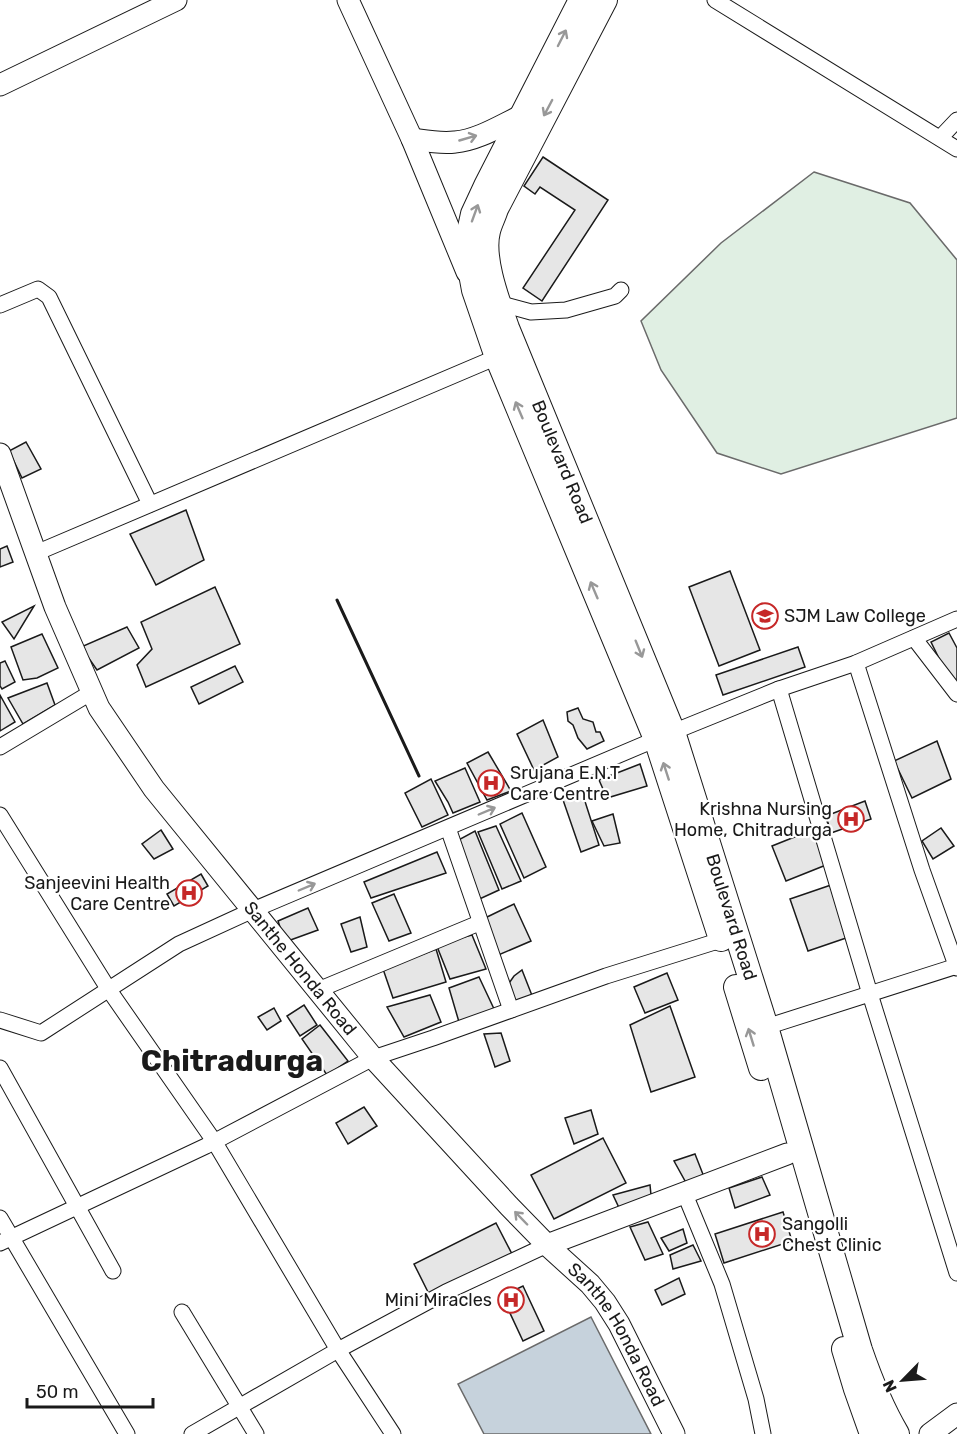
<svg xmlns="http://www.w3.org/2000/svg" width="957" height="1434" font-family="Rubik,sans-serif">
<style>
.green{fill:#e0efe3;stroke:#6a6a6a;stroke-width:1.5}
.water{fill:#c6d2dc;stroke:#6a6a6a;stroke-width:1.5}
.building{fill:#e6e6e6;stroke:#1a1a1a;stroke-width:1.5}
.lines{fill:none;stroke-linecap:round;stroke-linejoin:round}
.street-casing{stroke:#1a1a1a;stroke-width:17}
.secondary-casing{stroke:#1a1a1a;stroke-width:23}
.primary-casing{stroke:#1a1a1a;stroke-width:26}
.street{stroke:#fff;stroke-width:15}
.secondary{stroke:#fff;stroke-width:21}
.primary{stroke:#fff;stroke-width:24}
.wall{stroke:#1a1a1a;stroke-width:3}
.oneway{stroke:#989898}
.labels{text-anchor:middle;stroke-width:4.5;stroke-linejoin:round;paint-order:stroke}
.street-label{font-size:18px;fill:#1a1a1a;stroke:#fff}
.poi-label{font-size:18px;fill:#1a1a1a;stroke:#fff;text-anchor:start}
.town-label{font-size:30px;font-weight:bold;fill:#1a1a1a;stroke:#fff}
</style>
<rect width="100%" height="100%" fill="#fff"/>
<!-- green -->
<polygon class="green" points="814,172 910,203 957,260 957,418 781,474 717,453 661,370 641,321 721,243"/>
<!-- water -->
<polygon class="water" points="591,1317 651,1434 484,1434 458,1384"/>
<!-- building -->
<g class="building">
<polygon points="543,157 608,200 542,301 523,288 575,210 540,187 535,194 524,186"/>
<polygon points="26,442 41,469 22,478 9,451"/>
<polygon points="186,510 204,560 156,585 130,534"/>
<polygon points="7,546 13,562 0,567 0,549"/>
<polygon points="730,571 760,650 719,666 689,587"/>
<polygon points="215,587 240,644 146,687 137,665 152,649 141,622"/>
<polygon points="34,606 14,639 2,622"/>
<polygon points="127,627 139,648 97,670 81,647"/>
<polygon points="949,633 957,648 957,683 952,685 931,642"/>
<polygon points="42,634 58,668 37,678 23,680 11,647"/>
<polygon points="798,647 805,667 723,695 716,675"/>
<polygon points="5,661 15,682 2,689 0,686 0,663"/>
<polygon points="235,666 243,682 199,704 191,687"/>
<polygon points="47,683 55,705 23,724 8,698"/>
<polygon points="0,695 15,722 0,731"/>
<polygon points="578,708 583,719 593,722 596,732 600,732 604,741 587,749 578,738 573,725 568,721 567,712"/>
<polygon points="543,720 558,757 534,770 517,734"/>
<polygon points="937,741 951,779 912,798 894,761"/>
<polygon points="488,752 511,791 487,800 467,763"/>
<polygon points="640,764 647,786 607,798 599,780"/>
<polygon points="465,768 480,802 453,813 448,802 435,781"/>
<polygon points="431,779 448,815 422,827 405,793"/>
<polygon points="581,789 599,845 581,852 562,797"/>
<polygon points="865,801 871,819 831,833 826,816"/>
<polygon points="522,813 546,867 524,878 500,824"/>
<polygon points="613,814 620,843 604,846 592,821"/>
<polygon points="496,826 521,881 502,889 478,832"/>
<polygon points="941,828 954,846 933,859 922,841"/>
<polygon points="161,830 173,849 154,859 142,844"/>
<polygon points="812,830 826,865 786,881 772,846"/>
<polygon points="475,831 499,890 473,902 451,844"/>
<polygon points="437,852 446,873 371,898 364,882"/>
<polygon points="201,874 208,886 174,906 167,894"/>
<polygon points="831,885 849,937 808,951 790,899"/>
<polygon points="394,894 411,933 389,941 372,903"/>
<polygon points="514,904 531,941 496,956 483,919"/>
<polygon points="308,908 318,930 285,942 278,921"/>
<polygon points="360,917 367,947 351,952 341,924"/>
<polygon points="472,935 486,969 450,979 436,944"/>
<polygon points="436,949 446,982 393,998 383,969"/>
<polygon points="522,970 533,998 510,1008 505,989 514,976"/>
<polygon points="667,973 678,1000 645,1013 634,987"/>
<polygon points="479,977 495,1011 459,1022 449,988"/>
<polygon points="430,995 441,1022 404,1037 387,1007"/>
<polygon points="304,1005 317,1025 300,1036 287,1016"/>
<polygon points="670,1006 695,1077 651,1092 630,1025"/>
<polygon points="274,1008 281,1021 267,1030 258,1017"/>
<polygon points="320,1025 348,1061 327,1075 302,1039"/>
<polygon points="501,1033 510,1061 495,1067 484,1034"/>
<polygon points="364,1107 377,1126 348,1144 336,1123"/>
<polygon points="591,1110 598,1134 574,1144 565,1118"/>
<polygon points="603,1138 626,1183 554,1219 531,1175"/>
<polygon points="695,1154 706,1182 689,1188 674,1161"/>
<polygon points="762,1177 770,1195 735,1208 729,1188"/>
<polygon points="650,1185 652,1205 622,1214 613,1195"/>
<polygon points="783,1212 792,1241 724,1263 715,1234"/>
<polygon points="648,1222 663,1254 645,1260 630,1227"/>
<polygon points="496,1223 512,1254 430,1296 414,1264"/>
<polygon points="683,1229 687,1243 669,1251 661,1238"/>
<polygon points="693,1245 701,1261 673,1269 670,1255"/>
<polygon points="679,1278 685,1294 662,1305 655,1290"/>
<polygon points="523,1286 544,1331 523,1341 502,1296"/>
</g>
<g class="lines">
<!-- street casing -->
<g class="street-casing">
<g id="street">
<polyline points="715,0 957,149"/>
<polyline points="940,138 957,120"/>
<polyline points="498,303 531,312 566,310 615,296 621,290"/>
<polyline points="0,305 38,289 49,297 150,504"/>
<polyline points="36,553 497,357"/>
<polyline points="914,638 957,694"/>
<polyline points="856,663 922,870 957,968"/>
<polyline points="779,689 870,994 957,1273"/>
<polyline points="0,747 92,692"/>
<polyline points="0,815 109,990 214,1141 338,1350 393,1434"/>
<polyline points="448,828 511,1010"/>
<polyline points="318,990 479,923"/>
<polyline points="0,1020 41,1033 179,944 253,910 673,732 779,689 856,663 957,619"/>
<polyline points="766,1027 957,966"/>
<polyline points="0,1068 113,1271"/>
<polyline points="684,1192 722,1284 756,1399 763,1434"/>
<polyline points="0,1218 127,1434"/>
<polyline points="0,1243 206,1146 373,1058 433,1038 606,976 721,940"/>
<polyline points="182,1312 256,1434"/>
<polyline points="192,1434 338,1350 446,1292 547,1245"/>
</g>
</g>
<!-- secondary casing -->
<g class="secondary-casing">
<g id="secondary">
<polyline points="348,0 412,139 467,272"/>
<polyline points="0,85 176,0"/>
<path d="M412 139C426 141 441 144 455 142 478 140 500 126 521 116"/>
<path id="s1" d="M0 454 55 607 99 708 154 789 373 1058 509 1206 547 1245 590 1284 605 1302 619 1324 674 1434"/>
<polyline points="547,1245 787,1154"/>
<polyline points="930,1434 957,1414"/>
</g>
</g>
<!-- primary casing -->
<g class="primary-casing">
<g id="primary">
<polyline points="581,0 486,186 473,214 468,237 469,263 474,290 497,357 656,739 721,939"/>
<path id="s2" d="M605 0 496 209C494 216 490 223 488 231 481 258 498 302 507 328L673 732 766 1027 860 1350C870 1379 881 1407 897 1434"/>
<polyline points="736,987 761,1068"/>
<polyline points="844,1349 856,1389 872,1434"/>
</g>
</g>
<!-- street -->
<use href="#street" class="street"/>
<!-- secondary -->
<use href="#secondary" class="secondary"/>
<!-- primary -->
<use href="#primary" class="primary"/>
<!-- wall -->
<polyline class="wall" points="337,600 419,776"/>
</g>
<!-- one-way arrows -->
<defs><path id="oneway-shaft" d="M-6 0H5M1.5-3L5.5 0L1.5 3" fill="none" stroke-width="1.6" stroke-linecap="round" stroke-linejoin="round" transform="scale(1.5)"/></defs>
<g class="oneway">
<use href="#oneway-shaft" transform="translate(562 38) rotate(-63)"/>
<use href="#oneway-shaft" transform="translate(548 108) rotate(118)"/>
<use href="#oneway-shaft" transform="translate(468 138) rotate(-16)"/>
<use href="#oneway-shaft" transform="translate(475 213) rotate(-70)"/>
<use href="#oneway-shaft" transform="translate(519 410) rotate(-113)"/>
<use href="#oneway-shaft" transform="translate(594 590) rotate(-113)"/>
<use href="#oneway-shaft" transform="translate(639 649) rotate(68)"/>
<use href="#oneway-shaft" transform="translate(666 771) rotate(-108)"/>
<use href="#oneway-shaft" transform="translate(487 811) rotate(-23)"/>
<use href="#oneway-shaft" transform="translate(307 887) rotate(-23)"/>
<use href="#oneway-shaft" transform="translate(751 1037) rotate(-107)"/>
<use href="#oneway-shaft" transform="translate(521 1218) rotate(-134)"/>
</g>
<!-- icons -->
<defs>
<g id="university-ring" transform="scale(1.35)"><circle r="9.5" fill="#fff" stroke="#c62828" stroke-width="1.5"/><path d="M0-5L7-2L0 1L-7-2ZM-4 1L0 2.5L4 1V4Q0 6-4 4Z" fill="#c62828"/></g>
<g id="hospital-ring" transform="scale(1.35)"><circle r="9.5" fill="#fff" stroke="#c62828" stroke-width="1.5"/><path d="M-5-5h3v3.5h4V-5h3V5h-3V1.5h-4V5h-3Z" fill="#c62828"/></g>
</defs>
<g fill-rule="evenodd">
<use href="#university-ring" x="765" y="616"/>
<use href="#hospital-ring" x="491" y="783"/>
<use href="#hospital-ring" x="851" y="819"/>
<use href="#hospital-ring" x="189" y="893"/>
<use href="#hospital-ring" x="762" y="1234"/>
<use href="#hospital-ring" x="511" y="1300"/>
</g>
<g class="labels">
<!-- street labels -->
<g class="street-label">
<text dy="6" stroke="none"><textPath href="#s2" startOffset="504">Boulevard Road</textPath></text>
<text dy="6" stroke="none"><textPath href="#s2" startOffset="990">Boulevard Road</textPath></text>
<text dy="6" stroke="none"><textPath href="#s1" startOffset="602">Santhe Honda Road</textPath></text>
<text dy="6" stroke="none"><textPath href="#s1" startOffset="1088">Santhe Honda Road</textPath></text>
</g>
<!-- poi labels -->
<g class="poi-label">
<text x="784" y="622">SJM Law College</text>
<text x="510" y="779">Srujana E.N.T<tspan x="510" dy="21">Care Centre</tspan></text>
<text x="832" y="815" text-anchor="end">Krishna Nursing<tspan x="832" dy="21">Home, Chitradurga</tspan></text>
<text x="170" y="889" text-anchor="end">Sanjeevini Health<tspan x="170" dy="21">Care Centre</tspan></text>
<text x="782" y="1230">Sangolli<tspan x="782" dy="21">Chest Clinic</tspan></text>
<text x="492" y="1306" text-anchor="end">Mini Miracles</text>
</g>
<!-- town labels -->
<g class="town-label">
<text x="232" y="1071">Chitradurga</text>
</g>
</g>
<!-- north arrow -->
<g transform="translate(903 1380) rotate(245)" stroke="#ffffff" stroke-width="4.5" paint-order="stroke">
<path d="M0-4.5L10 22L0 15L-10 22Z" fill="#1a1a1a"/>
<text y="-9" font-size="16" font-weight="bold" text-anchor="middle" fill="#1a1a1a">N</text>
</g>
<!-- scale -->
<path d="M27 1398v9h126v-9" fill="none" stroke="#1a1a1a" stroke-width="3"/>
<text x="36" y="1398" font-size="18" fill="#1a1a1a" stroke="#ffffff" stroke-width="4.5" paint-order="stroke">50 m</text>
</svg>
